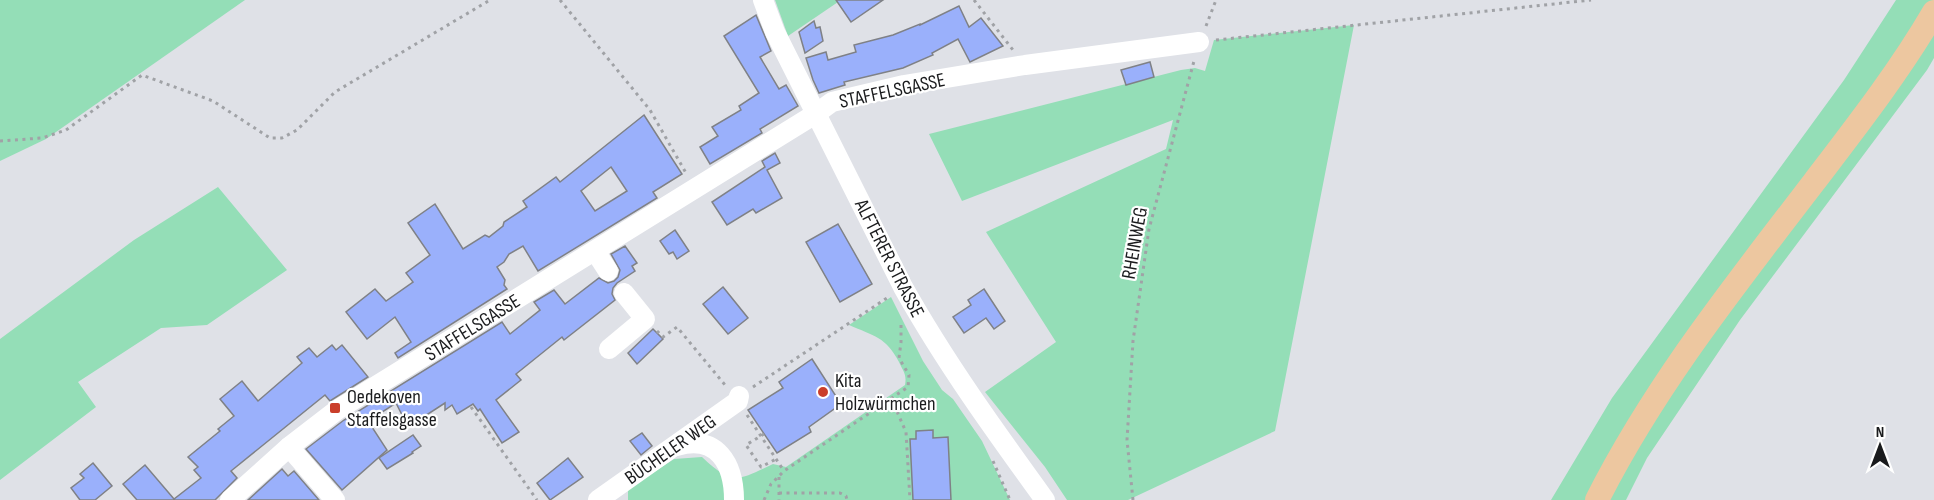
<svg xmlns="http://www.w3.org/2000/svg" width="1934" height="500" font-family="'Sofia Sans Condensed',sans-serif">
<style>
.green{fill:#94deb7}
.building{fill:#9ab0fb;stroke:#7f8186;stroke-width:1.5;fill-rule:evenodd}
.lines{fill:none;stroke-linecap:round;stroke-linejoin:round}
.path{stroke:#a0a2a6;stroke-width:3;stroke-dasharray:3 4.5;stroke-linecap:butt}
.minor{stroke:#fff;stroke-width:20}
.major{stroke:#edc7a0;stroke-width:24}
.poi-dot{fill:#ca3e2a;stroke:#fff;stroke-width:2}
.labels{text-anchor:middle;stroke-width:4.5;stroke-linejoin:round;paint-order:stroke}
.street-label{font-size:20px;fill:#1a1b1d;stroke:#fff}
.poi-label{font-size:20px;fill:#1a1b1d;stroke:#fff;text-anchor:start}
</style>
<rect width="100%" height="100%" fill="#dfe1e7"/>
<!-- green -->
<g class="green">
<polygon points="0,0 245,0 46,139 0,161"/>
<polygon points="775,0 841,0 788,36"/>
<polygon points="1896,0 1934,0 1934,58 1927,70 1740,320 1647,458 1626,500 1551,500 1612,398 1844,80"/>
<polygon points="1354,25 1275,431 1128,500 1067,500 1045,467 985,392 1056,342 986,232 1166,149 1173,120 962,201 929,134 1181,70 1195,68 1205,71 1214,40"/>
<polygon points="218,187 287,270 207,325 161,328 78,382 96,407 0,480 0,339 134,240"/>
<path d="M891 297 923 361 942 390 953 399 982 441 1010 500H628V489L674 459 702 457C733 486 737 481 773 464L786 467 905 385C907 374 903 371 899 362 886 337 874 336 849 325Z"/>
</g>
<!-- building -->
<g class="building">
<polygon points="836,0 883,0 851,22"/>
<polygon points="959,6 969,27 981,18 1003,46 970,62 958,39 932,53 933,55 903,68 844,82 845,85 819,93 813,80 806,58 826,52 828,60 856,52 854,45 893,35 920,24 920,25"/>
<polygon points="756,15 771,51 760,57 779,89 786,85 798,106 760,129 762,133 710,164 700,147 718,136 712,127 741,110 739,106 759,93 724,36"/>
<polygon points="814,21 816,28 820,27 823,41 805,53 799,32"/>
<polygon points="1150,62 1154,77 1126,85 1121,70"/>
<path d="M644 115 682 174 653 192 657 198 538 271 523 246 509 254 504 262 497 267 505 280 504 285 507 289 398 358 395 353 411 342 395 317 367 339 346 312 375 289 386 301 413 282 406 273 430 255 408 223 435 204 463 249 485 235 489 237 503 226 504 222 527 207 523 201 556 177 560 182ZM611 167 627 191 595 211 581 191Z"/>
<polygon points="775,153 780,163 767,170 782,198 756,213 753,209 727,225 712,202 765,167 762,161"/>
<polygon points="838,224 872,284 840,302 806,242"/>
<polygon points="675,230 689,251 677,259 673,252 669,254 660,241"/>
<polygon points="625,246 637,263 632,266 635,271 617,283 613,288 612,294 615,300 564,340 562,337 516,374 521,380 496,400 519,432 502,443 480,409 478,411 473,404 457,414 452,405 445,410 445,403 408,427 396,403 368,421 387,450 342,490 306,449 344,420 502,322 510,334 540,310 534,302 554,290 565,304 599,278 608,283 614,281 618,277 620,270 611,254"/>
<polygon points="723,287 748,318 728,334 703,304"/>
<polygon points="984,289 1005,321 994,329 986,318 964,333 953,317 971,305 968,300"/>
<polygon points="653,329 663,339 637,364 628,353"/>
<polygon points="332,345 336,350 342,345 368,377 330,401 325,395 231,471 237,478 215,500 137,500 123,484 145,465 174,499 201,478 194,470 198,467 188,457 220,431 218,429 234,416 220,399 242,381 258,401 302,363 297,357 309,348 317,357"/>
<polygon points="812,359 841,404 809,427 811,432 777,453 748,410 783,388 779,382"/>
<polygon points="933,430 933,438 948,437 951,500 913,500 910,439 916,439 916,431"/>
<polygon points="642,433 652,446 641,455 630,441"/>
<polygon points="413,435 421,446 412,452 413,453 387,469 379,458"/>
<polygon points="568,458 583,477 550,500 537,483"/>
<polygon points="93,463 112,486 95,500 80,500 71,488 84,478 80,474"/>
<polygon points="282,469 288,476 294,471 319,500 248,500"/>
</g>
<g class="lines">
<!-- path -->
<g class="path">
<polyline points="560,0 650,110 686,173"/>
<polyline points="974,0 1013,50"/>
<polyline points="1206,26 1216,0"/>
<polyline points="1216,40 1591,0"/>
<polyline points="0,141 42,138 66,130 142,75 213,101 270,138 282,138 297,130 335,92 490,0"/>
<polyline points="657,331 663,337 677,327 725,385"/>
<polyline points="753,387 890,296"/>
<polyline points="891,398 906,432 910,500"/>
<polyline points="471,407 537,500"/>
<polyline points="747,415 784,471"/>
<polyline points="764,434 746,445 761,467 776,459"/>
<polyline points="993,461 1010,500"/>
<polyline points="779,477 779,500"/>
<polyline points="779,493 840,493 846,496 847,500"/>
<polyline points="764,500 771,484 784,471 908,387 909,375 899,358 901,342 901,321"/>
<polyline points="1133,500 1127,440 1133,341 1149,229 1194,61"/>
</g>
<!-- minor -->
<g class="minor">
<path d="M763 0 775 32 903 287C945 362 995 431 1045 500"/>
<polyline points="595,251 608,271"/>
<polyline points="609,349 645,319 624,293"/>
<path d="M677 446C717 434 734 464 734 500"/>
<polyline points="289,447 335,500"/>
<polyline points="230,500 289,447 337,410 817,113 832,102 904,85 1025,65 1199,42"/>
<polyline points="598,500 738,401 739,396"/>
</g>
<!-- major -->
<path class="major" d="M1597 500C1655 385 1736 284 1814 182 1856 127 1899 72 1934 12"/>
</g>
<!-- markers -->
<g class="poi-dot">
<circle cx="823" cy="392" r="6"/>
<rect x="329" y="402" width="12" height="12" rx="3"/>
</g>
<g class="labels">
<!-- street labels -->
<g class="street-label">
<text transform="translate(892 90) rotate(-12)" y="7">STAFFELSGASSE</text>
<text transform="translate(1134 243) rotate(-80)" y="7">RHEINWEG</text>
<text transform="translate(890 258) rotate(63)" y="7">ALFTERER STRASSE</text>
<text transform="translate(472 327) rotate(-32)" y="7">STAFFELSGASSE</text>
<text transform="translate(670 449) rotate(-35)" y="7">BÜCHELER WEG</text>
</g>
<!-- poi labels -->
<g class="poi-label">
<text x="835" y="387">Kita<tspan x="835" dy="23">Holzwürmchen</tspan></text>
<text x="347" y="403">Oedekoven<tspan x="347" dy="23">Staffelsgasse</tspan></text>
</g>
</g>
<!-- north arrow -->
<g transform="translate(1880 446)" stroke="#ffffff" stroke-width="4.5" paint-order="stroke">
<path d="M0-4.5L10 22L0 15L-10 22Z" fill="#1a1b1d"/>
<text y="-9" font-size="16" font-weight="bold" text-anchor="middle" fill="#1a1b1d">N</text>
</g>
</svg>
